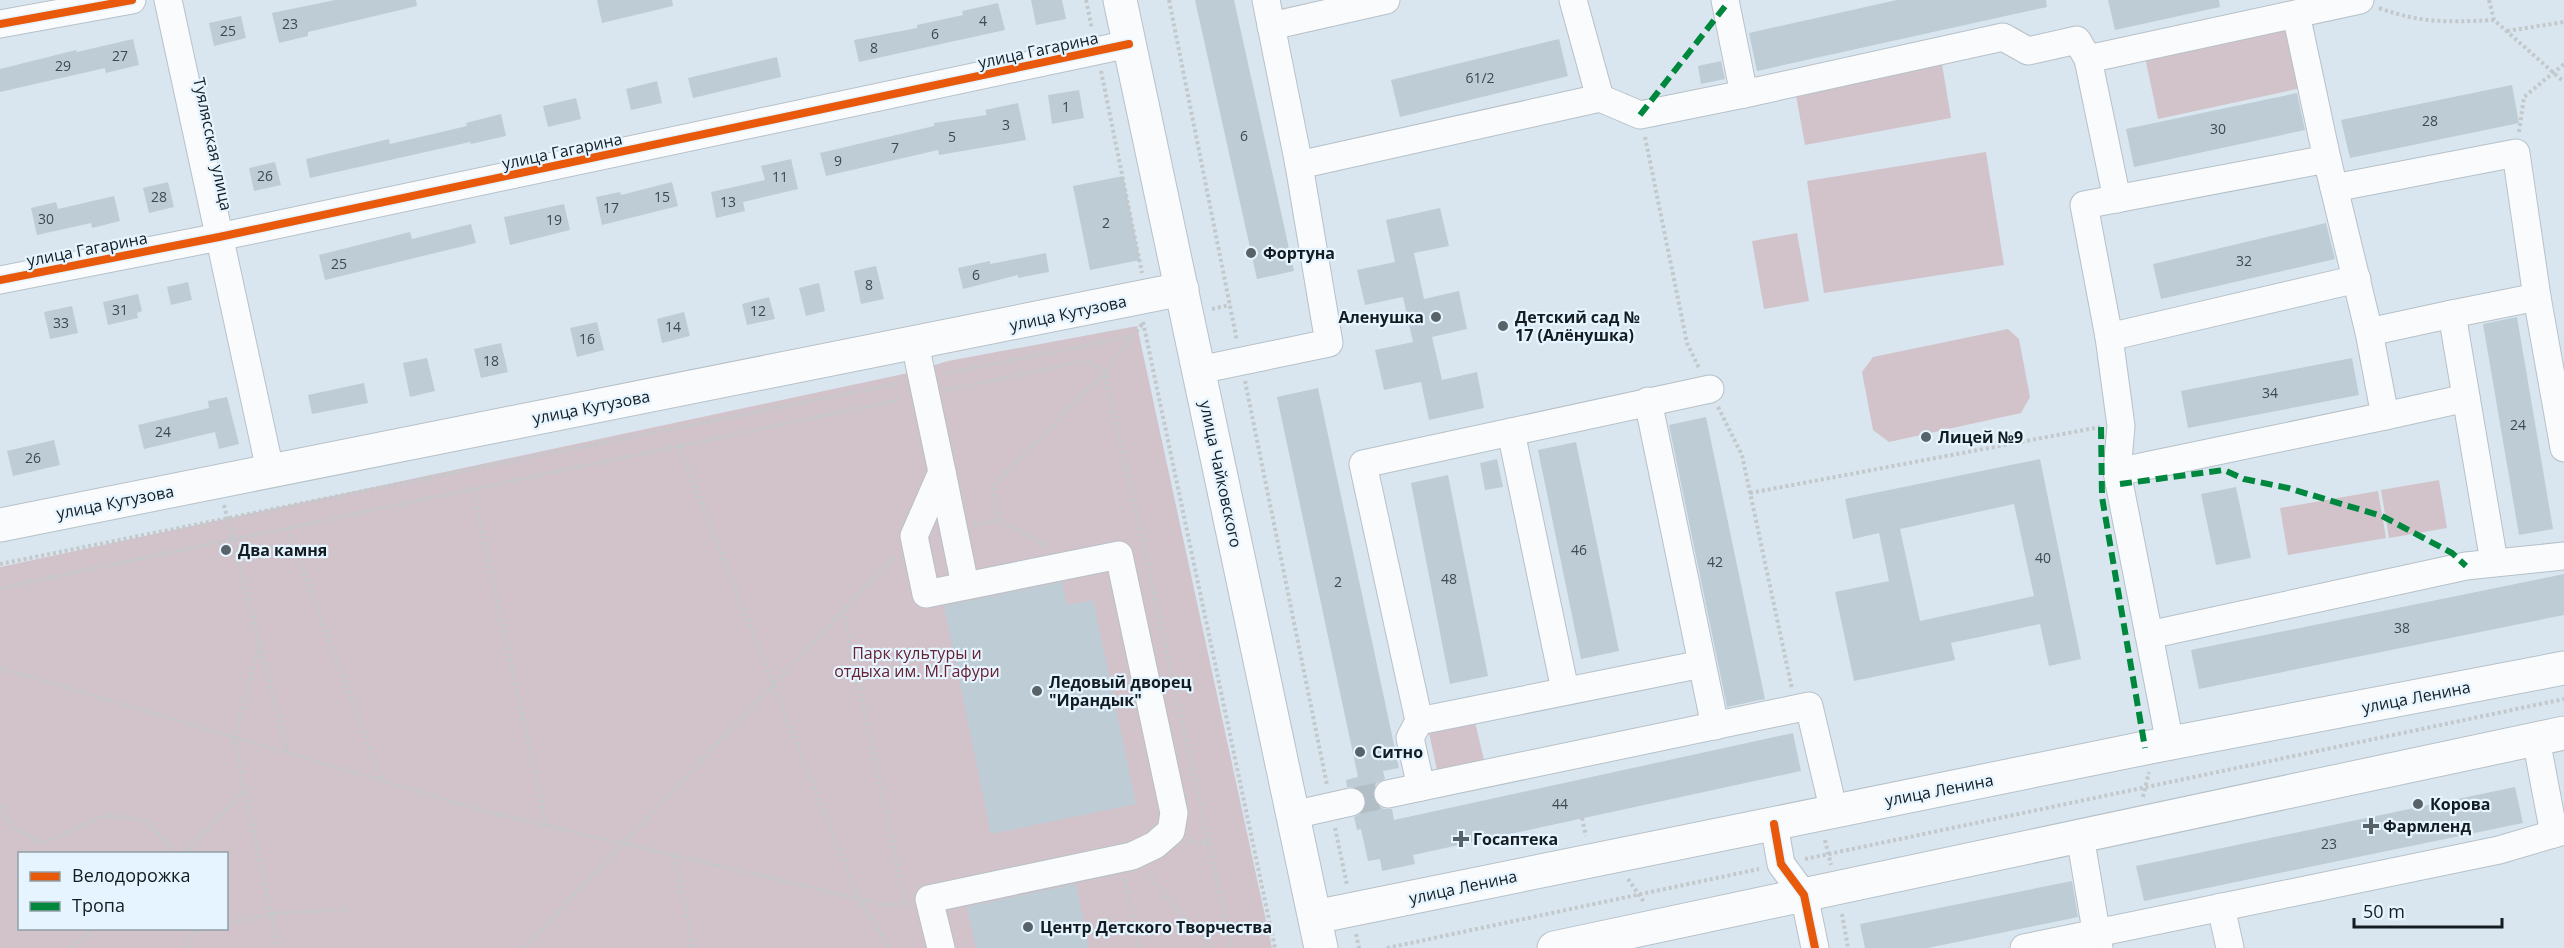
<svg xmlns="http://www.w3.org/2000/svg" width="2564" height="948" font-family="'Open Sans',sans-serif">
<style>
.green{fill:#d2c3ca;fill-rule:evenodd}
.building{fill:#beccd6;fill-rule:evenodd}
.lines{fill:none;stroke-linecap:round;stroke-linejoin:round}
.minor-tunnel{stroke:#b1bec6;stroke-width:27;stroke-dasharray:27 14;stroke-linecap:butt}
.minor-casing{stroke:#b7c1c8;stroke-width:29}
.major-casing{stroke:#b7c1c8;stroke-width:35}
.path{stroke:#c3c8cb;stroke-width:4;stroke-dasharray:3 3;stroke-linecap:butt}
.minor{stroke:#f9fbfd;stroke-width:27}
.major{stroke:#f9fbfd;stroke-width:33}
.quiet{stroke:#00873e;stroke-width:6;stroke-dasharray:12 6;stroke-linecap:butt}
.cycleway-casing{stroke:#e5f4fe;stroke-width:11}
.cycleway{stroke:#e8590c;stroke-width:8}
.poi-dot{fill:#586369;stroke:#e5f4fe;stroke-width:2}
.labels{text-anchor:middle;stroke-width:4.5;stroke-linejoin:round;paint-order:stroke}
.number-label{font-size:14px;fill:#3e494f}
.street-label{font-size:16px;fill:#131c21;stroke:#e5f4fe}
.poi-label{font-size:16px;font-weight:bold;fill:#131c21;stroke:#e5f4fe;text-anchor:start}
.park-label{font-size:16px;fill:#662133;stroke:#e5f4fe}
</style>
<rect width="100%" height="100%" fill="#d9e6ef"/>
<!-- green -->
<g class="green">
<polygon points="2292,25 2306,87 2158,119 2145,57"/>
<polygon points="1942,64 1951,118 1805,145 1795,90"/>
<polygon points="1986,152 2004,265 1824,293 1807,181"/>
<polygon points="1797,233 1809,301 1764,309 1752,241"/>
<path d="M1137 326 1272 948H0V567L908 373 948 361ZM20 854H226V928H20Z"/>
<polygon points="2008,329 2019,339 2030,397 2021,413 1889,442 1873,430 1862,372 1873,357"/>
<polygon points="2439,480 2447,528 2389,538 2381,490"/>
<polygon points="2378,491 2386,538 2288,555 2280,508"/>
<polygon points="1475,722 1484,760 1437,770 1429,733"/>
</g>
<!-- building -->
<g class="building">
<polygon points="335,0 416,0 417,6 308,32 308,36 279,43 272,13"/>
<polygon points="597,0 672,0 673,6 602,23"/>
<polygon points="1031,0 1062,0 1066,19 1036,25"/>
<polygon points="1195,0 1234,0 1294,271 1257,279"/>
<polygon points="1897,0 2046,0 2047,7 1757,71 1749,33"/>
<polygon points="2108,0 2219,0 2220,7 2115,30"/>
<polygon points="998,3 1005,30 859,62 854,40 917,28 917,25 963,15 962,11"/>
<polygon points="241,16 246,38 214,46 209,23"/>
<polygon points="133,39 139,65 106,73 105,68 0,92 0,69 76,50 77,52"/>
<polygon points="1559,39 1568,76 1400,117 1391,80"/>
<polygon points="777,57 781,77 693,98 688,78"/>
<polygon points="1721,61 1725,79 1701,84 1698,66"/>
<polygon points="657,81 662,103 631,110 626,89"/>
<polygon points="2512,85 2519,123 2350,158 2341,120"/>
<polygon points="1079,90 1084,118 1052,124 1048,95"/>
<polygon points="2297,93 2305,130 2134,167 2126,129"/>
<polygon points="576,98 581,119 548,127 543,106"/>
<polygon points="1018,103 1026,140 939,155 938,150 826,176 820,153 934,126 934,123 987,115 985,110"/>
<polygon points="501,114 506,136 471,144 470,142 310,178 306,159 389,139 390,144 467,126 466,123"/>
<polygon points="791,159 798,189 743,202 745,211 716,218 711,192 765,180 761,166"/>
<polygon points="275,162 281,185 254,191 249,168"/>
<polygon points="1123,176 1140,260 1090,270 1073,186"/>
<polygon points="168,182 174,207 149,213 143,188"/>
<polygon points="672,182 678,206 602,225 596,197 620,192 621,195"/>
<polygon points="114,196 120,221 92,228 91,223 37,235 31,208 56,202 58,209"/>
<polygon points="564,204 570,230 510,245 504,217"/>
<polygon points="1440,208 1449,246 1414,253 1424,299 1459,291 1467,329 1432,337 1442,380 1477,372 1484,408 1429,420 1421,382 1384,390 1375,350 1413,342 1403,297 1365,305 1357,270 1395,262 1386,220"/>
<polygon points="2326,223 2335,259 2161,299 2153,264"/>
<polygon points="471,224 476,243 325,280 319,255 410,232 412,239"/>
<polygon points="1046,253 1049,272 1018,278 1018,275 963,289 958,268 990,261 990,264"/>
<polygon points="876,266 884,299 861,304 854,271"/>
<polygon points="188,282 192,300 171,305 167,287"/>
<polygon points="819,283 825,311 806,316 799,288"/>
<polygon points="138,294 142,311 137,313 138,318 108,325 103,302"/>
<polygon points="769,297 775,319 747,325 742,304"/>
<polygon points="72,306 78,333 50,339 44,312"/>
<polygon points="684,312 690,336 662,343 657,319"/>
<polygon points="2517,317 2553,529 2519,535 2483,324"/>
<polygon points="597,322 604,350 577,357 570,328"/>
<polygon points="501,343 508,372 481,378 474,349"/>
<polygon points="427,358 435,391 410,397 403,363"/>
<polygon points="2352,358 2359,395 2188,428 2181,391"/>
<polygon points="364,383 368,403 312,414 308,395"/>
<polygon points="1318,388 1399,768 1383,771 1385,779 1377,783 1373,789 1373,797 1377,805 1384,809 1392,809 1394,820 1793,733 1801,771 1413,855 1415,864 1382,871 1380,859 1368,861 1361,829 1357,830 1354,817 1362,813 1366,806 1366,799 1362,791 1355,787 1347,787 1346,780 1358,777 1277,397"/>
<polygon points="227,397 239,444 219,449 215,432 144,449 138,425 209,408 208,401"/>
<polygon points="1706,417 1765,699 1727,707 1669,425"/>
<polygon points="54,440 60,465 13,476 7,451"/>
<polygon points="1576,442 1619,651 1581,659 1538,450"/>
<polygon points="1497,459 1503,487 1485,490 1480,463"/>
<path d="M2040 459 2081 659 2049 666 2040 624 1951 643 1955 660 1854 681 1835 592 1889 581 1879 533 1853 539 1845 499ZM2014 504 2034 596 1920 621 1900 529Z"/>
<polygon points="1448,475 1488,676 1450,684 1411,483"/>
<polygon points="2236,487 2251,558 2216,565 2201,494"/>
<polygon points="2564,574 2564,615 2199,689 2191,650"/>
<polygon points="1062,582 1067,605 1093,600 1136,804 991,834 944,606"/>
<polygon points="2515,787 2523,823 2144,901 2136,866"/>
<polygon points="2072,881 2078,917 1928,948 1865,948 1860,924"/>
<polygon points="1076,884 1089,948 976,948 967,907"/>
</g>
<g class="lines">
<!-- minor-tunnel -->
<polyline class="minor-tunnel" points="1351,802 1388,794"/>
<!-- minor casing -->
<g class="minor-casing">
<g id="minor">
<polyline points="168,0 270,470"/>
<polyline points="1573,0 1600,98"/>
<polyline points="1725,0 1744,94 2003,37 2028,51 2077,40 2088,59 2360,0"/>
<polyline points="2296,14 2327,159"/>
<polyline points="0,24 132,0"/>
<polyline points="1271,26 1386,0"/>
<polyline points="2088,59 2117,199"/>
<polyline points="1299,165 1600,98 1640,115 1744,94"/>
<polyline points="2334,188 2516,153 2537,297"/>
<polyline points="0,280 219,237 1129,44"/>
<polyline points="2369,332 2452,314"/>
<polyline points="2109,337 2357,279"/>
<polyline points="915,344 942,472 914,536 926,594 1119,555 1174,813 1171,831 1155,845 1132,856 929,899 941,948"/>
<polyline points="1199,370 1329,343 1299,165 1266,0"/>
<polyline points="1710,389 1363,464 1419,721 1410,738 1421,787 1809,706 1834,812"/>
<polyline points="1648,401 1715,726"/>
<polyline points="2385,416 2466,398"/>
<polyline points="1511,432 1565,690"/>
<polyline points="942,472 965,585"/>
<polyline points="2117,472 2385,416 2369,332 2327,159 2084,205 2109,337 2121,426 2117,472 2149,635"/>
<polyline points="2494,562 2452,314 2537,297 2564,448"/>
<polyline points="1419,721 1702,664"/>
<polyline points="2536,739 2554,834"/>
<polyline points="2170,744 2149,635 2466,566 2564,556"/>
<polyline points="1388,794 1421,787"/>
<polyline points="1293,815 1351,802"/>
<polyline points="1774,824 1781,864 1804,895 1815,948"/>
<polyline points="2080,836 2099,948"/>
<polyline points="2221,907 2230,948"/>
<polyline points="2024,948 2499,850 2564,831"/>
</g>
</g>
<!-- major casing -->
<g class="major-casing">
<g id="major">
<polyline points="1120,0 1321,948"/>
<polyline points="0,525 1182,289"/>
<polyline points="1315,917 2145,748 2564,668"/>
<polyline points="1554,948 2564,733"/>
</g>
</g>
<!-- path -->
<g class="path">
<polyline points="1086,0 1092,29"/>
<polyline points="1169,0 1237,341"/>
<polyline points="2489,0 2494,20 2564,82"/>
<path d="M2379 8C2424 24 2447 22 2494 20"/>
<polyline points="2507,31 2564,22"/>
<polyline points="1101,71 1142,273"/>
<polyline points="2519,132 2524,97 2564,64"/>
<polyline points="1645,137 1687,343 1699,368"/>
<polyline points="1212,309 1230,305"/>
<polyline points="1143,322 1275,948"/>
<polyline points="943,374 1133,336"/>
<polyline points="1245,381 1327,785"/>
<polyline points="946,390 1086,361 1105,372 1232,948"/>
<polyline points="1718,407 1742,455 1792,689"/>
<polyline points="679,446 858,898 890,948"/>
<polyline points="473,489 546,826"/>
<polyline points="1750,493 2100,427"/>
<polyline points="224,505 288,754"/>
<polyline points="974,525 999,520"/>
<polyline points="287,528 382,781"/>
<polyline points="1047,546 999,520 993,486 1105,372 1143,323"/>
<polyline points="0,564 900,383"/>
<polyline points="0,588 904,399"/>
<polyline points="843,611 905,902"/>
<polyline points="260,643 234,738 278,948"/>
<polyline points="0,668 488,812 891,906 907,903"/>
<polyline points="2143,797 2149,772"/>
<polyline points="0,806 12,828 42,843 106,815 148,821 176,854"/>
<polyline points="1582,818 1586,836"/>
<polyline points="1335,828 1347,885"/>
<polyline points="1825,840 1831,865"/>
<polyline points="1188,841 1208,843"/>
<polyline points="183,854 245,790"/>
<polyline points="674,856 694,948"/>
<polyline points="1805,859 2564,699"/>
<polyline points="1147,873 1211,948"/>
<polyline points="1124,879 1140,948"/>
<polyline points="1628,879 1644,902"/>
<polyline points="1842,914 1848,948"/>
<polyline points="226,924 271,914 351,909"/>
<polyline points="196,931 207,928"/>
<polyline points="1356,934 1359,948"/>
<polyline points="71,948 94,928"/>
<polyline points="186,948 195,928"/>
<polyline points="524,948 895,556"/>
<polyline points="1387,948 1759,869"/>
</g>
<!-- minor -->
<use href="#minor" class="minor"/>
<!-- major -->
<use href="#major" class="major"/>
<!-- quiet -->
<g class="quiet">
<polyline points="1640,115 1726,5"/>
<polyline points="2101,427 2102,497 2145,748"/>
<polyline points="2120,484 2224,470 2244,479 2288,488 2382,516 2452,553 2466,566"/>
</g>
<!-- cycleway casing -->
<g class="cycleway-casing">
<g id="cycleway">
<polyline points="0,24 132,0"/>
<polyline points="0,280 219,237 1129,44"/>
<polyline points="1774,824 1781,864 1804,895 1815,948"/>
</g>
</g>
<!-- cycleway -->
<use href="#cycleway" class="cycleway"/>
</g>
<!-- markers -->
<g class="poi-dot">
<circle cx="1251" cy="253" r="6"/>
<circle cx="1436" cy="317" r="6"/>
<circle cx="1503" cy="326" r="6"/>
<circle cx="1926" cy="437" r="6"/>
<circle cx="226" cy="550" r="6"/>
<circle cx="1037" cy="691" r="6"/>
<circle cx="1360" cy="752" r="6"/>
<circle cx="2418" cy="804" r="6"/>
<path d="M2368 817h6v6h6v6h-6v6h-6v-6h-6v-6h6z"/>
<path d="M1458 830h6v6h6v6h-6v6h-6v-6h-6v-6h6z"/>
<circle cx="1028" cy="927" r="6"/>
</g>
<g class="labels">
<!-- number labels -->
<g class="number-label">
<text x="983" y="26">4</text>
<text x="290" y="29">23</text>
<text x="228" y="36">25</text>
<text x="935" y="39">6</text>
<text x="874" y="53">8</text>
<text x="120" y="61">27</text>
<text x="63" y="71">29</text>
<text x="1480" y="83">61/2</text>
<text x="1066" y="112">1</text>
<text x="2430" y="126">28</text>
<text x="1006" y="130">3</text>
<text x="2218" y="134">30</text>
<text x="1244" y="141">6</text>
<text x="952" y="142">5</text>
<text x="895" y="153">7</text>
<text x="838" y="166">9</text>
<text x="265" y="181">26</text>
<text x="780" y="182">11</text>
<text x="159" y="202">28</text>
<text x="662" y="202">15</text>
<text x="728" y="207">13</text>
<text x="611" y="213">17</text>
<text x="46" y="224">30</text>
<text x="554" y="225">19</text>
<text x="1106" y="228">2</text>
<text x="2244" y="266">32</text>
<text x="339" y="269">25</text>
<text x="976" y="280">6</text>
<text x="869" y="290">8</text>
<text x="120" y="315">31</text>
<text x="758" y="316">12</text>
<text x="61" y="328">33</text>
<text x="673" y="332">14</text>
<text x="587" y="344">16</text>
<text x="491" y="366">18</text>
<text x="2270" y="398">34</text>
<text x="2518" y="430">24</text>
<text x="163" y="437">24</text>
<text x="33" y="463">26</text>
<text x="1579" y="555">46</text>
<text x="2043" y="563">40</text>
<text x="1715" y="567">42</text>
<text x="1449" y="584">48</text>
<text x="1338" y="587">2</text>
<text x="2402" y="633">38</text>
<text x="1560" y="809">44</text>
<text x="2329" y="849">23</text>
</g>
<!-- street labels -->
<g class="street-label">
<text transform="translate(1038 50) rotate(-12)" y="6">улица Гагарина</text>
<text transform="translate(213 144) rotate(78)" y="6">Туялясская улица</text>
<text transform="translate(562 151) rotate(-12)" y="6">улица Гагарина</text>
<text transform="translate(87 249) rotate(-11)" y="6">улица Гагарина</text>
<text transform="translate(1068 313) rotate(-12)" y="6">улица Кутузова</text>
<text transform="translate(591 407) rotate(-11)" y="6">улица Кутузова</text>
<text transform="translate(1221 474) rotate(78)" y="6">улица Чайковского</text>
<text transform="translate(115 502) rotate(-11)" y="6">улица Кутузова</text>
<text transform="translate(2416 697) rotate(-11)" y="6">улица Ленина</text>
<text transform="translate(1939 790) rotate(-11)" y="6">улица Ленина</text>
<text transform="translate(1463 887) rotate(-12)" y="6">улица Ленина</text>
</g>
<!-- poi labels -->
<g class="poi-label">
<text x="1263" y="259">Фортуна</text>
<text x="1424" y="323" text-anchor="end">Аленушка</text>
<text x="1515" y="323">Детский сад №<tspan x="1515" dy="18">17 (Алёнушка)</tspan></text>
<text x="1938" y="443">Лицей №9</text>
<text x="238" y="556">Два камня</text>
<text x="1049" y="688">Ледовый дворец<tspan x="1049" dy="18">"Ирандык"</tspan></text>
<text x="1372" y="758">Ситно</text>
<text x="2430" y="810">Корова</text>
<text x="2383" y="832">Фармленд</text>
<text x="1473" y="845">Госаптека</text>
<text x="1040" y="933">Центр Детского Творчества</text>
</g>
<!-- park labels -->
<g class="park-label">
<text x="917" y="659">Парк культуры и<tspan x="917" dy="18">отдыха им. М.Гафури</tspan></text>
</g>
</g>
<!-- legend -->
<rect x="18" y="852" width="210" height="78" fill="#e5f4fe" stroke="#919ea6" stroke-width="1.5"/>
<rect x="30" y="872" width="30" height="9" fill="#e8590c" stroke="#919ea6" stroke-width="1.5"/>
<text x="72" y="882" font-size="18" fill="#131c21">Велодорожка</text>
<rect x="30" y="902" width="30" height="9" fill="#00873e" stroke="#919ea6" stroke-width="1.5"/>
<text x="72" y="912" font-size="18" fill="#131c21">Тропа</text>
<!-- scale -->
<path d="M2354 918v9h148v-9" fill="none" stroke="#131c21" stroke-width="3"/>
<text x="2363" y="918" font-size="18" fill="#131c21" stroke="#e5f4fe" stroke-width="4.5" paint-order="stroke">50 m</text>
</svg>
